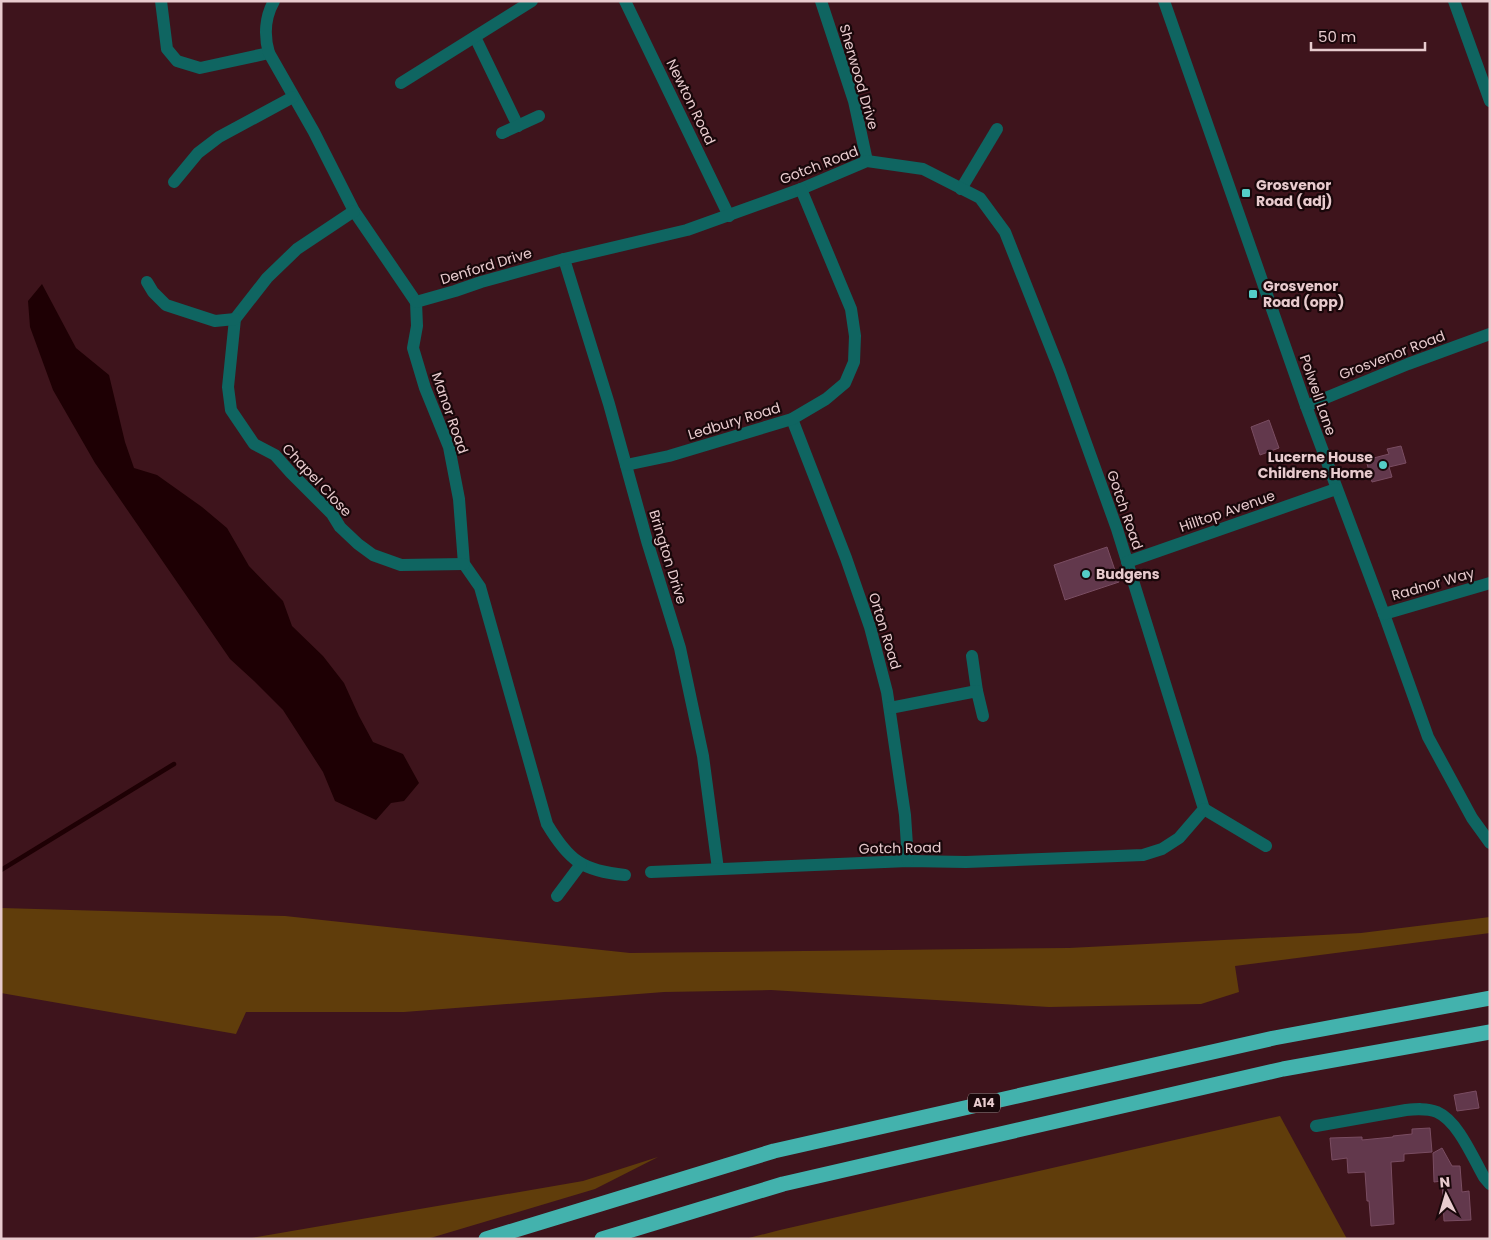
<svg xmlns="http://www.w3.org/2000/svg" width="1491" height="1240" font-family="Poppins,sans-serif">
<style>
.green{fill:#603d0b}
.water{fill:#1e0004}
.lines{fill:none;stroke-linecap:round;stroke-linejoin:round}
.stream{stroke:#1e0004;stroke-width:4.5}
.building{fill:#62384c;stroke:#7a4d62}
.minor{stroke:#0f6561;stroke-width:12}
.highway{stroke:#43b2ad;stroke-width:15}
.poi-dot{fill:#54cdc7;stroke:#19070a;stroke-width:2}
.labels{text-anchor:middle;stroke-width:4.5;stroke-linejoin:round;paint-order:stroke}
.shield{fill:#19070a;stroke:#aa9093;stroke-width:1}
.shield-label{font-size:12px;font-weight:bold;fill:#e8cbce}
.street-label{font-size:14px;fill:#e8cbce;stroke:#19070a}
.poi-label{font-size:14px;font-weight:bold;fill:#e8cbce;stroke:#19070a;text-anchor:start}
</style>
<rect width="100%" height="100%" fill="#3e141c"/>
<!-- green -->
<g class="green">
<polygon points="1,908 285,916 630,953 1069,948 1361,933 1490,917 1490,933 1235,966 1239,992 1201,1004 1049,1007 771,990 664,992 404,1012 246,1012 236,1034 1,993"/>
<polygon points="1280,1116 1347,1239 745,1239 780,1230"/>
<polygon points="658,1157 595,1189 427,1239 246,1239 583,1181"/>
</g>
<!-- water -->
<polygon class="water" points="42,284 76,348 109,375 125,442 134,468 157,475 202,507 227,528 249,566 283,601 292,626 323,656 344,683 359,716 373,742 403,754 419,783 404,801 391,803 376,820 335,801 323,772 283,710 254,681 230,659 95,463 53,390 30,327 28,301"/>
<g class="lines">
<!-- stream -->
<polyline class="stream" points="1,870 174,764"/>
</g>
<!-- building -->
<g class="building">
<polygon points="1269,420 1279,448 1260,455 1251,427"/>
<polygon points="1401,446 1406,463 1389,467 1392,477 1372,482 1366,460 1389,454 1387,449"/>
<polygon points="1107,547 1119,582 1065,600 1054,565"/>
<polygon points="1476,1091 1479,1108 1457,1111 1454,1095"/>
<polygon points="1430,1128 1432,1152 1404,1154 1404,1161 1391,1162 1394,1224 1371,1226 1369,1201 1367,1201 1365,1172 1348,1173 1347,1158 1332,1160 1330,1138 1362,1137 1362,1140 1393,1137 1393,1136 1412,1134 1412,1129"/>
<polygon points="1442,1148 1452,1166 1460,1166 1462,1192 1469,1191 1471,1220 1444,1221 1442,1181 1434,1182 1433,1153"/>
</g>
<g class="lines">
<!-- minor -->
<g class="minor">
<polyline points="161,1 167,49 177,61 200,68 269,53"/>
<path d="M274 1C265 17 264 36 269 53L314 132 354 211 416 302 417 326 413 348 425 388 449 447 459 499 464 564 480 587 547 824C569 861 583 871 625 875"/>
<polyline points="625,1 729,216"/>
<polyline points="821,1 854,101 867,161"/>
<polyline points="1164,1 1306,406 1384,614 1428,737 1472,818 1490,843"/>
<polyline points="1454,1 1490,101"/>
<polyline points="475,37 518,126"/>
<polyline points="401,83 532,1"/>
<polyline points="502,133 539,116"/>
<polyline points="174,182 198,153 219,137 293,97"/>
<polyline points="961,189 997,129"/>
<polyline points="354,211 297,249 267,278 235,319 228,387 231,410 254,444 275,455 291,473 332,514 340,527 358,544 373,555 401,565 464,564"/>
<polyline points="564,259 609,404 647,541 680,648 703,756 718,869"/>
<polyline points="147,282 153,292 166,305 215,321 235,319"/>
<polyline points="416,302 455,291 481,282 564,259 687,230 801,189 867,161 923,169 980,198 1005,232 1060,371 1117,529 1204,809 1179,838 1162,849 1143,855 966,862 908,861 651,872"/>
<polyline points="1306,406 1408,364 1490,334"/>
<polyline points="792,419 846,558 870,627 887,692 905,815 908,861"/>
<polyline points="626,465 669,456 792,419 826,399 845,383 854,362 855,336 851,309 801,189"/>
<polyline points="1127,562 1336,489"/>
<polyline points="1384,614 1490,583"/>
<polyline points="972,656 977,691"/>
<polyline points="890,708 977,691 983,716"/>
<polyline points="1204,809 1266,846"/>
<polyline points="557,896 581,864"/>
<path d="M1316 1126 1406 1110C1416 1109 1427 1108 1437 1112 1458 1121 1473 1158 1484 1177L1490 1184"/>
</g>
<!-- highway -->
<g class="highway">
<polyline points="486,1239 774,1151 1274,1038 1490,998"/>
<polyline points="602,1239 783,1184 1283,1069 1490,1032"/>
</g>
</g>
<!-- markers -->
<g class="poi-dot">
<rect x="1241" y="188" width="10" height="10" rx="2.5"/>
<rect x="1248" y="289" width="10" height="10" rx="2.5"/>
<circle cx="1383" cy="465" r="5"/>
<circle cx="1086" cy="574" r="5"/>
</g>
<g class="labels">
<!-- shield labels -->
<rect class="shield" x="968" y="1093.5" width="32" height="19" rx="4"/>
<g class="shield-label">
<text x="984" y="1107">A14</text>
</g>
<!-- street labels -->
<g class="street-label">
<text transform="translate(859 77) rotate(74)" y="5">Sherwood Drive</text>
<text transform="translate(691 102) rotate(64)" y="5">Newton Road</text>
<text transform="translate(819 165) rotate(-21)" y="5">Gotch Road</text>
<text transform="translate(486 266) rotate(-17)" y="5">Denford Drive</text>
<text transform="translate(1392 355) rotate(-21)" y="5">Grosvenor Road</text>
<text transform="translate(1318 395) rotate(71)" y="5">Polwell Lane</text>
<text transform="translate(450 413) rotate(71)" y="5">Manor Road</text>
<text transform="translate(734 421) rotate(-17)" y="5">Ledbury Road</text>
<text transform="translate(317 480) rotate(47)" y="5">Chapel Close</text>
<text transform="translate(1125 510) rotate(71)" y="5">Gotch Road</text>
<text transform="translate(1227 511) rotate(-19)" y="5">Hilltop Avenue</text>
<text transform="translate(668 557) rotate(73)" y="5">Brington Drive</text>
<text transform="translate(1433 584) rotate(-16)" y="5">Radnor Way</text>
<text transform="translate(885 631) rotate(73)" y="5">Orton Road</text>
<text transform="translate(900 848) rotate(-1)" y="5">Gotch Road</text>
</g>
<!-- poi labels -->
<g class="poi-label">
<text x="1256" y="190">Grosvenor<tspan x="1256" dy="16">Road (adj)</tspan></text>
<text x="1263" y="291">Grosvenor<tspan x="1263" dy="16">Road (opp)</tspan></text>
<text x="1373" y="462" text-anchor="end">Lucerne House<tspan x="1373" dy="16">Childrens Home</tspan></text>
<text x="1096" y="579">Budgens</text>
</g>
</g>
<!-- border -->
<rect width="1491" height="1240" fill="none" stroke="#e8cbce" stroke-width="5"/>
<!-- north arrow -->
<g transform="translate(1446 1195) rotate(355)" stroke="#19070a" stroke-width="4" paint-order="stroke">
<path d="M0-4L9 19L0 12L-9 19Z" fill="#e8cbce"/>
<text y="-8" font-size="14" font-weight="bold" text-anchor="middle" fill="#e8cbce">N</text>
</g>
<!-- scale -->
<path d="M1311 42v8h114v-8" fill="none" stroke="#e8cbce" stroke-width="2.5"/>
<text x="1318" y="42" font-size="15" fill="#e8cbce" stroke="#19070a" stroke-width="4" paint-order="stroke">50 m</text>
</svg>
